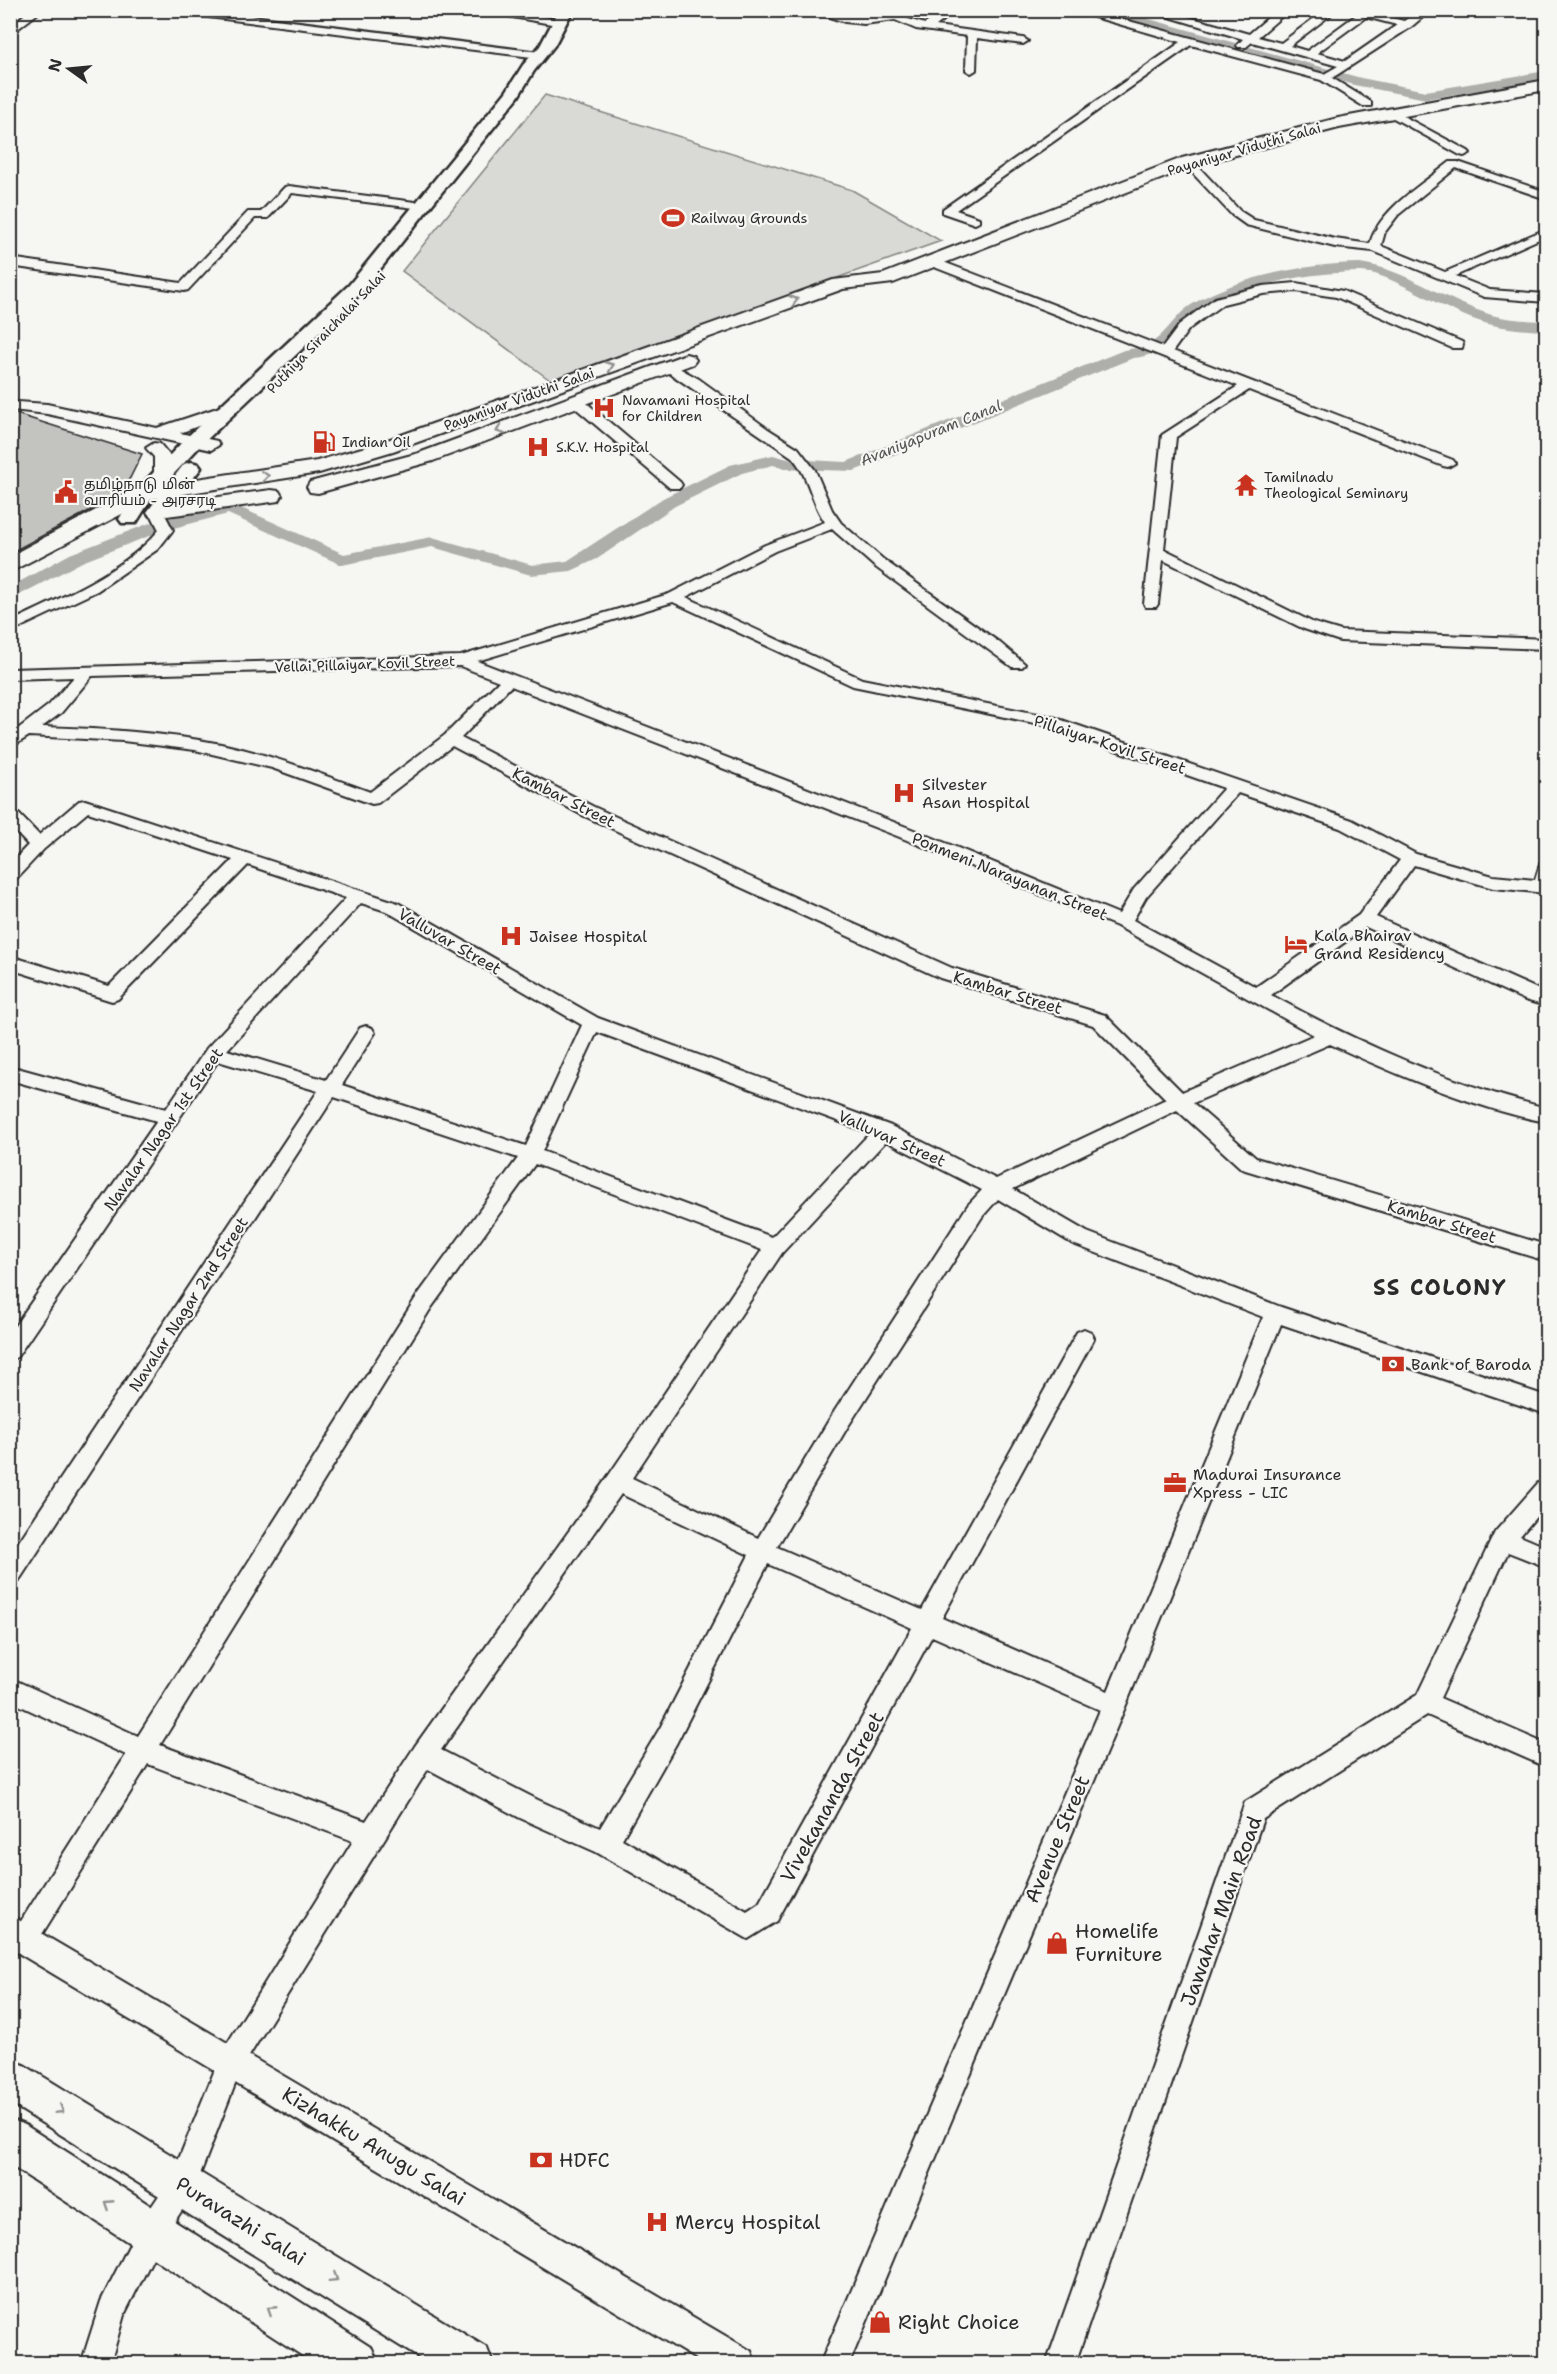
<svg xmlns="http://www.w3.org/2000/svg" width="1557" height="2374" font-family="'Shantell Sans','Noto Sans Tamil',sans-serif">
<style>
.green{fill:#d9d9d5;stroke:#828280;stroke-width:1.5}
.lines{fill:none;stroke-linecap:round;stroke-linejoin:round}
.canal{fill:#aeaeab;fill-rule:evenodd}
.building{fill:#c3c3c0;stroke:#2b2b2b;stroke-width:1.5}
.minor-casing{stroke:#2b2b2b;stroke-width:4}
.tertiary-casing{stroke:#2b2b2b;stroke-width:4}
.secondary-casing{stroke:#2b2b2b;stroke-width:5}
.primary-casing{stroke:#2b2b2b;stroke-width:4}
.minor{fill:#f6f6f2;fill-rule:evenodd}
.tertiary{fill:#f6f6f2;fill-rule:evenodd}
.secondary{fill:#f6f6f2;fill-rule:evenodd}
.primary{fill:#f6f6f2;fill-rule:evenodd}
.oneway{stroke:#90908e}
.labels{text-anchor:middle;stroke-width:4.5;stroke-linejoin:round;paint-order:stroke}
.far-street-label{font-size:14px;fill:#2b2b2b;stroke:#f6f6f2}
.far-poi-label{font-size:14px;fill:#2b2b2b;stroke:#f6f6f2;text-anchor:start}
.far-water-label{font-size:15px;font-style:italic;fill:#525251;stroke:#f6f6f2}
.street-label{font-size:16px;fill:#2b2b2b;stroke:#f6f6f2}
.poi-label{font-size:16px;fill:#2b2b2b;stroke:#f6f6f2;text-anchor:start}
.near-street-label{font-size:20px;fill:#2b2b2b;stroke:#f6f6f2}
.near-poi-label{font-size:20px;fill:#2b2b2b;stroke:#f6f6f2;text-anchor:start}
.district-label{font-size:22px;font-weight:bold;letter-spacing:1.5px;fill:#2b2b2b;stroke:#f6f6f2}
</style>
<rect width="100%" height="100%" fill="#f6f6f2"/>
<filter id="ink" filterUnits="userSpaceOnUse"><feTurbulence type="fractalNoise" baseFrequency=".0167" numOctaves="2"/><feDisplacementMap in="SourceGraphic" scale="12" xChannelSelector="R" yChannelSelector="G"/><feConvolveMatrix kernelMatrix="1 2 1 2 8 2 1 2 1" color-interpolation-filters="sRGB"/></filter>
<g filter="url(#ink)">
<!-- green -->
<polygon class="green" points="545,95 852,190 941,241 550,380 402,271"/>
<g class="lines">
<!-- canal -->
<g class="canal">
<polygon points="1095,10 1117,10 1361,78 1426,91 1546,71 1546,79 1426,99 1354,85"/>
<path d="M1360 263C1404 269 1441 298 1483 312 1504 320 1524 320 1546 321V331C1520 330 1495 328 1470 318 1438 306 1407 284 1375 274 1363 271 1350 272 1338 273 1293 275 1241 288 1203 311 1175 329 1171 355 1133 358L854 471 788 469 773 465 742 473 675 506 597 559 571 571 531 575 432 547 342 565 228 514 162 531 82 562 10 600V587L70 554 150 523 230 503 344 554 432 537 532 565 567 561 663 498 730 465 773 455 788 459 846 462 1124 350C1132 348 1140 349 1147 345 1165 337 1174 316 1191 305 1237 276 1307 264 1360 263Z"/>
</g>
</g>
<!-- building -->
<polygon class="building" points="10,412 142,454 130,478 117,496 10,553"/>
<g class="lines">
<!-- minor casing -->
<g class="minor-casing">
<g id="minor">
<polygon points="30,10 42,10 10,35 10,26"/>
<polygon points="170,10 204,10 540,52 545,55 540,58 175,13"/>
<polygon points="474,10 502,10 557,19 562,22 557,25"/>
<path d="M807 10C838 10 861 21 893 14L892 10H902L905 18 925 24 945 10H957L936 26 1023 38 1028 41 1023 44 977 38 976 70 971 73 966 70 967 36 916 29 895 20 864 24 845 22Z"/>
<path d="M1070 10H1088L1324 74 1338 66 1252 42 1246 47H1238L1237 45 1243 39 1146 10H1164L1249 34 1277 10H1289L1258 37 1281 43 1325 10H1337L1290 46 1307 51 1356 15 1349 10H1374L1372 13 1404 21 1419 10H1431L1411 27 1332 78 1371 102V106H1363L1321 80 1191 45 956 210 979 218V222L975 224 943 213V209L1181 42ZM1366 17 1397 25 1345 61 1317 53Z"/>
<polygon points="1392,110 1468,151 1470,153 1464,156 1460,155 1388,115 1387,113"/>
<path d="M1188 159 1192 160 1240 211 1254 220 1335 239 1370 244C1378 210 1424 183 1450 162H1458L1546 192V199L1456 168 1398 215 1385 232 1381 246 1445 272 1546 229V236L1455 276 1490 290 1546 294V302L1484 297 1373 251 1335 247 1246 225 1232 215 1184 164V160Z"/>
<polygon points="289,186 423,203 429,206 423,209 292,193 268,218 255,218 188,290 184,291 10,266 10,258 181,283 248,212 261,212 285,187"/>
<polygon points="933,258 1163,347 1181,323 1215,298 1263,286 1296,283 1343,291 1462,342 1463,345 1462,348 1452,348 1336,297 1296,291 1263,294 1223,304 1189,329 1173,351 1453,460 1455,463 1448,467 1443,466 1249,390 1176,437 1164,549 1314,623 1341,631 1546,639 1546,649 1340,641 1304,629 1163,560 1158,604 1156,607 1146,607 1144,604 1162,435 1238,386 929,265 927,262"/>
<path d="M670 363 699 379 768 429 798 448 815 470 832 510 841 523 884 560 1000 643 1025 664 1022 667H1012L874 566 832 529 775 551 686 597 862 679 1053 717 1352 820 1416 854 1493 876 1535 880 1540 864 1546 862V893L1493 888 1414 865 1376 917 1546 993V1006L1525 1000 1366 927 1271 995C1360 1044 1448 1083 1546 1108V1122C1476 1109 1395 1074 1330 1044L1193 1103 1256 1158 1546 1245V1261L1242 1169 1177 1110 1013 1189 1087 1232 1281 1307 1546 1396V1414L1281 1324 1126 1705 849 2364H820L1100 1710 932 1636 777 1921 748 1939 596 1852 520 1818 428 1769 241 2069 192 2195 161 2242 124 2315 110 2364H81L101 2301 141 2222 172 2176 222 2052 353 1841 148 1764 34 1947 25 1951 16 1947 12 1938 16 1929 126 1755 10 1701V1678L138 1736 417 1296 518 1158 334 1097 18 1582 10 1585V1555L318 1091 218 1061 17 1357 10 1360V1333L157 1121 10 1080V1066L166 1109 207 1048 346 898 248 865 118 999 112 1001 10 969V956L109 986 233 860 88 812 44 849 16 879 10 881V864L28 845 10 826V810L16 811 39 835 79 801 85 800 398 903 598 1018 891 1126 996 1179 1166 1099 1093 1025 940 978 582 815 452 746 378 803 372 804 272 768 195 750 123 741 29 736 10 748V735L49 705 74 677 10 679V669L461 656 669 594 765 545 825 522C811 502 809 476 792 457L665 370 664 367 665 364ZM673 602 853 686 1044 725 1224 788 1134 889 1119 914 909 828 477 661ZM460 666 499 681 445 735 370 792C321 774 272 755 221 744 162 732 102 729 42 727L61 713 92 676ZM511 686 897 836 1117 926 1314 1035 1182 1092 1105 1015 952 968 594 807 461 738ZM1238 793 1340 828 1400 860 1359 915 1256 987 1133 920 1146 897ZM361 903 386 911 582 1025 526 1146 342 1085 375 1033 372 1028 366 1026 360 1028 326 1080 227 1050ZM597 1032 870 1133 772 1237 542 1151ZM886 1141 982 1190 968 1205 832 1415 758 1538 632 1478 782 1253ZM535 1164 762 1250 609 1475 415 1746 366 1821 160 1745 431 1308ZM998 1199 1073 1244 1263 1317 1108 1691 942 1618 1091 1344 1094 1338 1091 1332 1084 1329 1077 1332 922 1610 777 1547 847 1428 982 1217ZM621 1494 749 1555 660 1728 600 1828 538 1800 441 1750ZM768 1564 912 1628 759 1903 747 1911 622 1839 676 1744Z"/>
<polygon points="577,398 582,399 680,482 682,485 680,488 670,488 572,405 570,402"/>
<path d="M157 508 162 509 173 530 158 549 97 591 10 632V622C58 599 125 571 159 530L150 512Z"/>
<polygon points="1546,1480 1546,1505 1520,1536 1546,1547 1546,1567 1508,1552 1440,1698 1546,1744 1546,1767 1427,1715 1263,1819 1075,2364 1046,2364 1245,1802 1417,1695 1495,1532 1538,1483"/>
</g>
</g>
<!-- tertiary casing -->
<g class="tertiary-casing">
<g id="tertiary">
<polygon points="18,402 47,404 157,428 226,405 234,410 232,413 180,433 217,441 219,445 211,450 47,414 12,410 12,404"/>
<polygon points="154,443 160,444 170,456 170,473 168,477 156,477 154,473 154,457 146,448"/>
<polygon points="10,1915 751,2351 756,2364 704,2364 10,1948"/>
</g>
</g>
<!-- secondary casing -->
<g class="secondary-casing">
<g id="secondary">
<polygon points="559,10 573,10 554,46 534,71 518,97 361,293 199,447 153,496 136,523 122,523 119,519 138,489 185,439 349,285 506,92 523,65 540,46"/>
<polygon points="191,462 198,464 201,468 198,472 164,516 150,516 147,512 150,508 184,464"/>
</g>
</g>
<!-- primary casing -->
<g class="primary-casing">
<g id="primary">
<polygon points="1546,80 1546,90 1339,128 1194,166 893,283 843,289 393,451 319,473 151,499 10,572 10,556 137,488 317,461 379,443 833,280 883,274 1182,158 1338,118"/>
<polygon points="686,354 693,356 696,360 693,364 433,461 318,493 310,492 307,487 310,482 419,453"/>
<polygon points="271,490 279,491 282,496 279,501 167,516 159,515 156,510 159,505 167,504"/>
<polygon points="10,2059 24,2065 487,2348 493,2364 429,2364 10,2103"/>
<polygon points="10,2119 25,2125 372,2348 378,2364 315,2364 10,2165"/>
</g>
</g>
<!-- minor -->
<use href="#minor" class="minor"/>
<!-- tertiary -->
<use href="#tertiary" class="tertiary"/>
<!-- secondary -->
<use href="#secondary" class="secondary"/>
<!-- primary -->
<use href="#primary" class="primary"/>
</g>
<!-- one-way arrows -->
<defs><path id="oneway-chevron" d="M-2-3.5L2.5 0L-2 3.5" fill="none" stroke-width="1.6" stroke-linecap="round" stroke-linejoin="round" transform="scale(1.5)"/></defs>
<g class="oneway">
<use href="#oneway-chevron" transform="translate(794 300) rotate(-19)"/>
<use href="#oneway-chevron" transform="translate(610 366) rotate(-20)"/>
<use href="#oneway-chevron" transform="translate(500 430) rotate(160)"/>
<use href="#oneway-chevron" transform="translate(265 476) rotate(-8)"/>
<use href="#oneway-chevron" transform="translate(60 2110) rotate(32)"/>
<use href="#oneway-chevron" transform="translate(108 2204) rotate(-147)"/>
<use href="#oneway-chevron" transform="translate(334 2278) rotate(32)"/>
<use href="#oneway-chevron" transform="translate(271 2310) rotate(-147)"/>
</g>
</g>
<!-- icons -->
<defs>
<g id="stadium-bare" transform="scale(1.8)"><path d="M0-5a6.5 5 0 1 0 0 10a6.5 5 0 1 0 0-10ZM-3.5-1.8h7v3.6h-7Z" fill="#c8321e" stroke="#f6f6f2" stroke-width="2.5" paint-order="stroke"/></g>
<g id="hospital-bare" transform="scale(1.8)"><path d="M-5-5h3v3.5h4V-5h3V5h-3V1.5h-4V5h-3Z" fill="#c8321e" stroke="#f6f6f2" stroke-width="2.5" paint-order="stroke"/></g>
<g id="fuel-bare" transform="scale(1.8)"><path d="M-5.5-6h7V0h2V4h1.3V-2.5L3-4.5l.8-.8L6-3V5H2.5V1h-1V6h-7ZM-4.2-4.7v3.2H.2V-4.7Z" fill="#c8321e" stroke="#f6f6f2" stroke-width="2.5" paint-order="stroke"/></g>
<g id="temple-bare" transform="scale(1.8)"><path d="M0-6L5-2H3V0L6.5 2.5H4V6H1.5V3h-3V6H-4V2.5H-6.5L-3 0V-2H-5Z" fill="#c8321e" stroke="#f6f6f2" stroke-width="2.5" paint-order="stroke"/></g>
<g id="civic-bare" transform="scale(1.8)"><path d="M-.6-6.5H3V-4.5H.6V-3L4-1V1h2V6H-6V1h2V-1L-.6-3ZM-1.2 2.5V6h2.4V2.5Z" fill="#c8321e" stroke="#f6f6f2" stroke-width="2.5" paint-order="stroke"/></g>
<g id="hotel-bare" transform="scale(1.8)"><path d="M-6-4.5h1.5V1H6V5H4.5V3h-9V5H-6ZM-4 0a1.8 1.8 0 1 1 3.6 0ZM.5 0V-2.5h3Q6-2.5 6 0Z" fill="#c8321e" stroke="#f6f6f2" stroke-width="2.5" paint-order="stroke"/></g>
<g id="bank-bare" transform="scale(1.8)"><path d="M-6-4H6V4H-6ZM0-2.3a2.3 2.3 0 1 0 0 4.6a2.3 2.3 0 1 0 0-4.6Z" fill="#c8321e" stroke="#f6f6f2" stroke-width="2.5" paint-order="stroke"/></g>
<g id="office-bare" transform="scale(1.8)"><path d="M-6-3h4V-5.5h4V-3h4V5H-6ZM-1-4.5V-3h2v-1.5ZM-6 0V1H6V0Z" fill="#c8321e" stroke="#f6f6f2" stroke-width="2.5" paint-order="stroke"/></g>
<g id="shop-bare" transform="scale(1.8)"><path d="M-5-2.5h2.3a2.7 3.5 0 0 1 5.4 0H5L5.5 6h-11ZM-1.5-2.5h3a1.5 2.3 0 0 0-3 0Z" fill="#c8321e" stroke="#f6f6f2" stroke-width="2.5" paint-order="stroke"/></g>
</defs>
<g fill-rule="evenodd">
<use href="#stadium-bare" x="673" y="218"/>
<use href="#hospital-bare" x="604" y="408"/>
<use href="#fuel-bare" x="324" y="442"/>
<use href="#hospital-bare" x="538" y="447"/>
<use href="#temple-bare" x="1246" y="485"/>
<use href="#civic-bare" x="66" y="492"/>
<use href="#hospital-bare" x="904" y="793"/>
<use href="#hospital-bare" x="511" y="936"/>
<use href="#hotel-bare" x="1296" y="944"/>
<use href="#bank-bare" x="1393" y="1364"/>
<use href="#office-bare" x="1175" y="1483"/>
<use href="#shop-bare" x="1057" y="1943"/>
<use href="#bank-bare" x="541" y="2160"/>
<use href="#hospital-bare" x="657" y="2222"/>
<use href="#shop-bare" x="880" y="2322"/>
</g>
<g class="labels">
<!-- far-street labels -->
<g class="far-street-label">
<text transform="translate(1244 149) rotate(-16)" y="5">Payaniyar Viduthi Salai</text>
<text transform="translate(326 332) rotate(-46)" y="5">Puthiya Siraichalai Salai</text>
<text transform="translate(519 399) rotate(-20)" y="5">Payaniyar Viduthi Salai</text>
<text transform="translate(365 664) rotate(-2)" y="5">Vellai Pillaiyar Kovil Street</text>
</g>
<!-- far-poi labels -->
<g class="far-poi-label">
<text x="691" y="223">Railway Grounds</text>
<text x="622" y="405">Navamani Hospital<tspan x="622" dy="16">for Children</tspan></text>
<text x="342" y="447">Indian Oil</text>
<text x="556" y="452">S.K.V. Hospital</text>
<text x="1264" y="482">Tamilnadu<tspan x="1264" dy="16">Theological Seminary</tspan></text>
<text x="84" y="489">தமிழ்நாடு மின்<tspan x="84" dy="16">வாரியம் - அரசரடி</tspan></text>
</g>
<!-- far-water labels -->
<g class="far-water-label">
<text transform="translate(931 433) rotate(-22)" y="5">Avaniyapuram Canal</text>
</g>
<!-- street labels -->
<g class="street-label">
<text transform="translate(1110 744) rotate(18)" y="6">Pillaiyar Kovil Street</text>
<text transform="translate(564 797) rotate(27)" y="6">Kambar Street</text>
<text transform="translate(1010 876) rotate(22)" y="6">Ponmeni Narayanan Street</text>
<text transform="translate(450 941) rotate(30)" y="6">Valluvar Street</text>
<text transform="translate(1008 992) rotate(17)" y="6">Kambar Street</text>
<text transform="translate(163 1129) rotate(-55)" y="6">Navalar Nagar 1st Street</text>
<text transform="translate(892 1138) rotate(24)" y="6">Valluvar Street</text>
<text transform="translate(1442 1221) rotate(17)" y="6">Kambar Street</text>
<text transform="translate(188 1304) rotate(-57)" y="6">Navalar Nagar 2nd Street</text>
</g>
<!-- poi labels -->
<g class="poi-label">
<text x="922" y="790">Silvester<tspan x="922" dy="18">Asan Hospital</tspan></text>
<text x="1314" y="941">Kala Bhairav<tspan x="1314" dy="18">Grand Residency</tspan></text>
<text x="529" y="942">Jaisee Hospital</text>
<text x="1411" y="1370">Bank of Baroda</text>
<text x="1193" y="1480">Madurai Insurance<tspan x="1193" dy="18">Xpress - LIC</tspan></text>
</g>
<!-- near-street labels -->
<g class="near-street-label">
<text transform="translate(832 1797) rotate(-61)" y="7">Vivekananda Street</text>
<text transform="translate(1057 1839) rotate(-67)" y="7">Avenue Street</text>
<text transform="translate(1221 1911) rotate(-70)" y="7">Jawahar Main Road</text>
<text transform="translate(374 2146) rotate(31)" y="7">Kizhakku Anugu Salai</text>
<text transform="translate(241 2221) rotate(32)" y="7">Puravazhi Salai</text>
</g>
<!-- near-poi labels -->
<g class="near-poi-label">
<text x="1075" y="1938">Homelife<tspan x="1075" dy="23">Furniture</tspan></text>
<text x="559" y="2167">HDFC</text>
<text x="675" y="2229">Mercy Hospital</text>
<text x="898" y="2329">Right Choice</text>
</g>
<!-- district labels -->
<g class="district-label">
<text x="1440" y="1295">SS COLONY</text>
</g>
</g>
<!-- margin -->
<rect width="1557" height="2374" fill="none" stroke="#f6f6f2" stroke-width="36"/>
<rect x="18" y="18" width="1521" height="2338" fill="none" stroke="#2b2b2b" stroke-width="2" filter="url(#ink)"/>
<!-- north arrow -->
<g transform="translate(69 69) rotate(285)" stroke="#f6f6f2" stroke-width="4.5" paint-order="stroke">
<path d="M0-4.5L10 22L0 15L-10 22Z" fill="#2b2b2b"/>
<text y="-9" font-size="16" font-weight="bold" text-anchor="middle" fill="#2b2b2b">N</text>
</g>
</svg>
